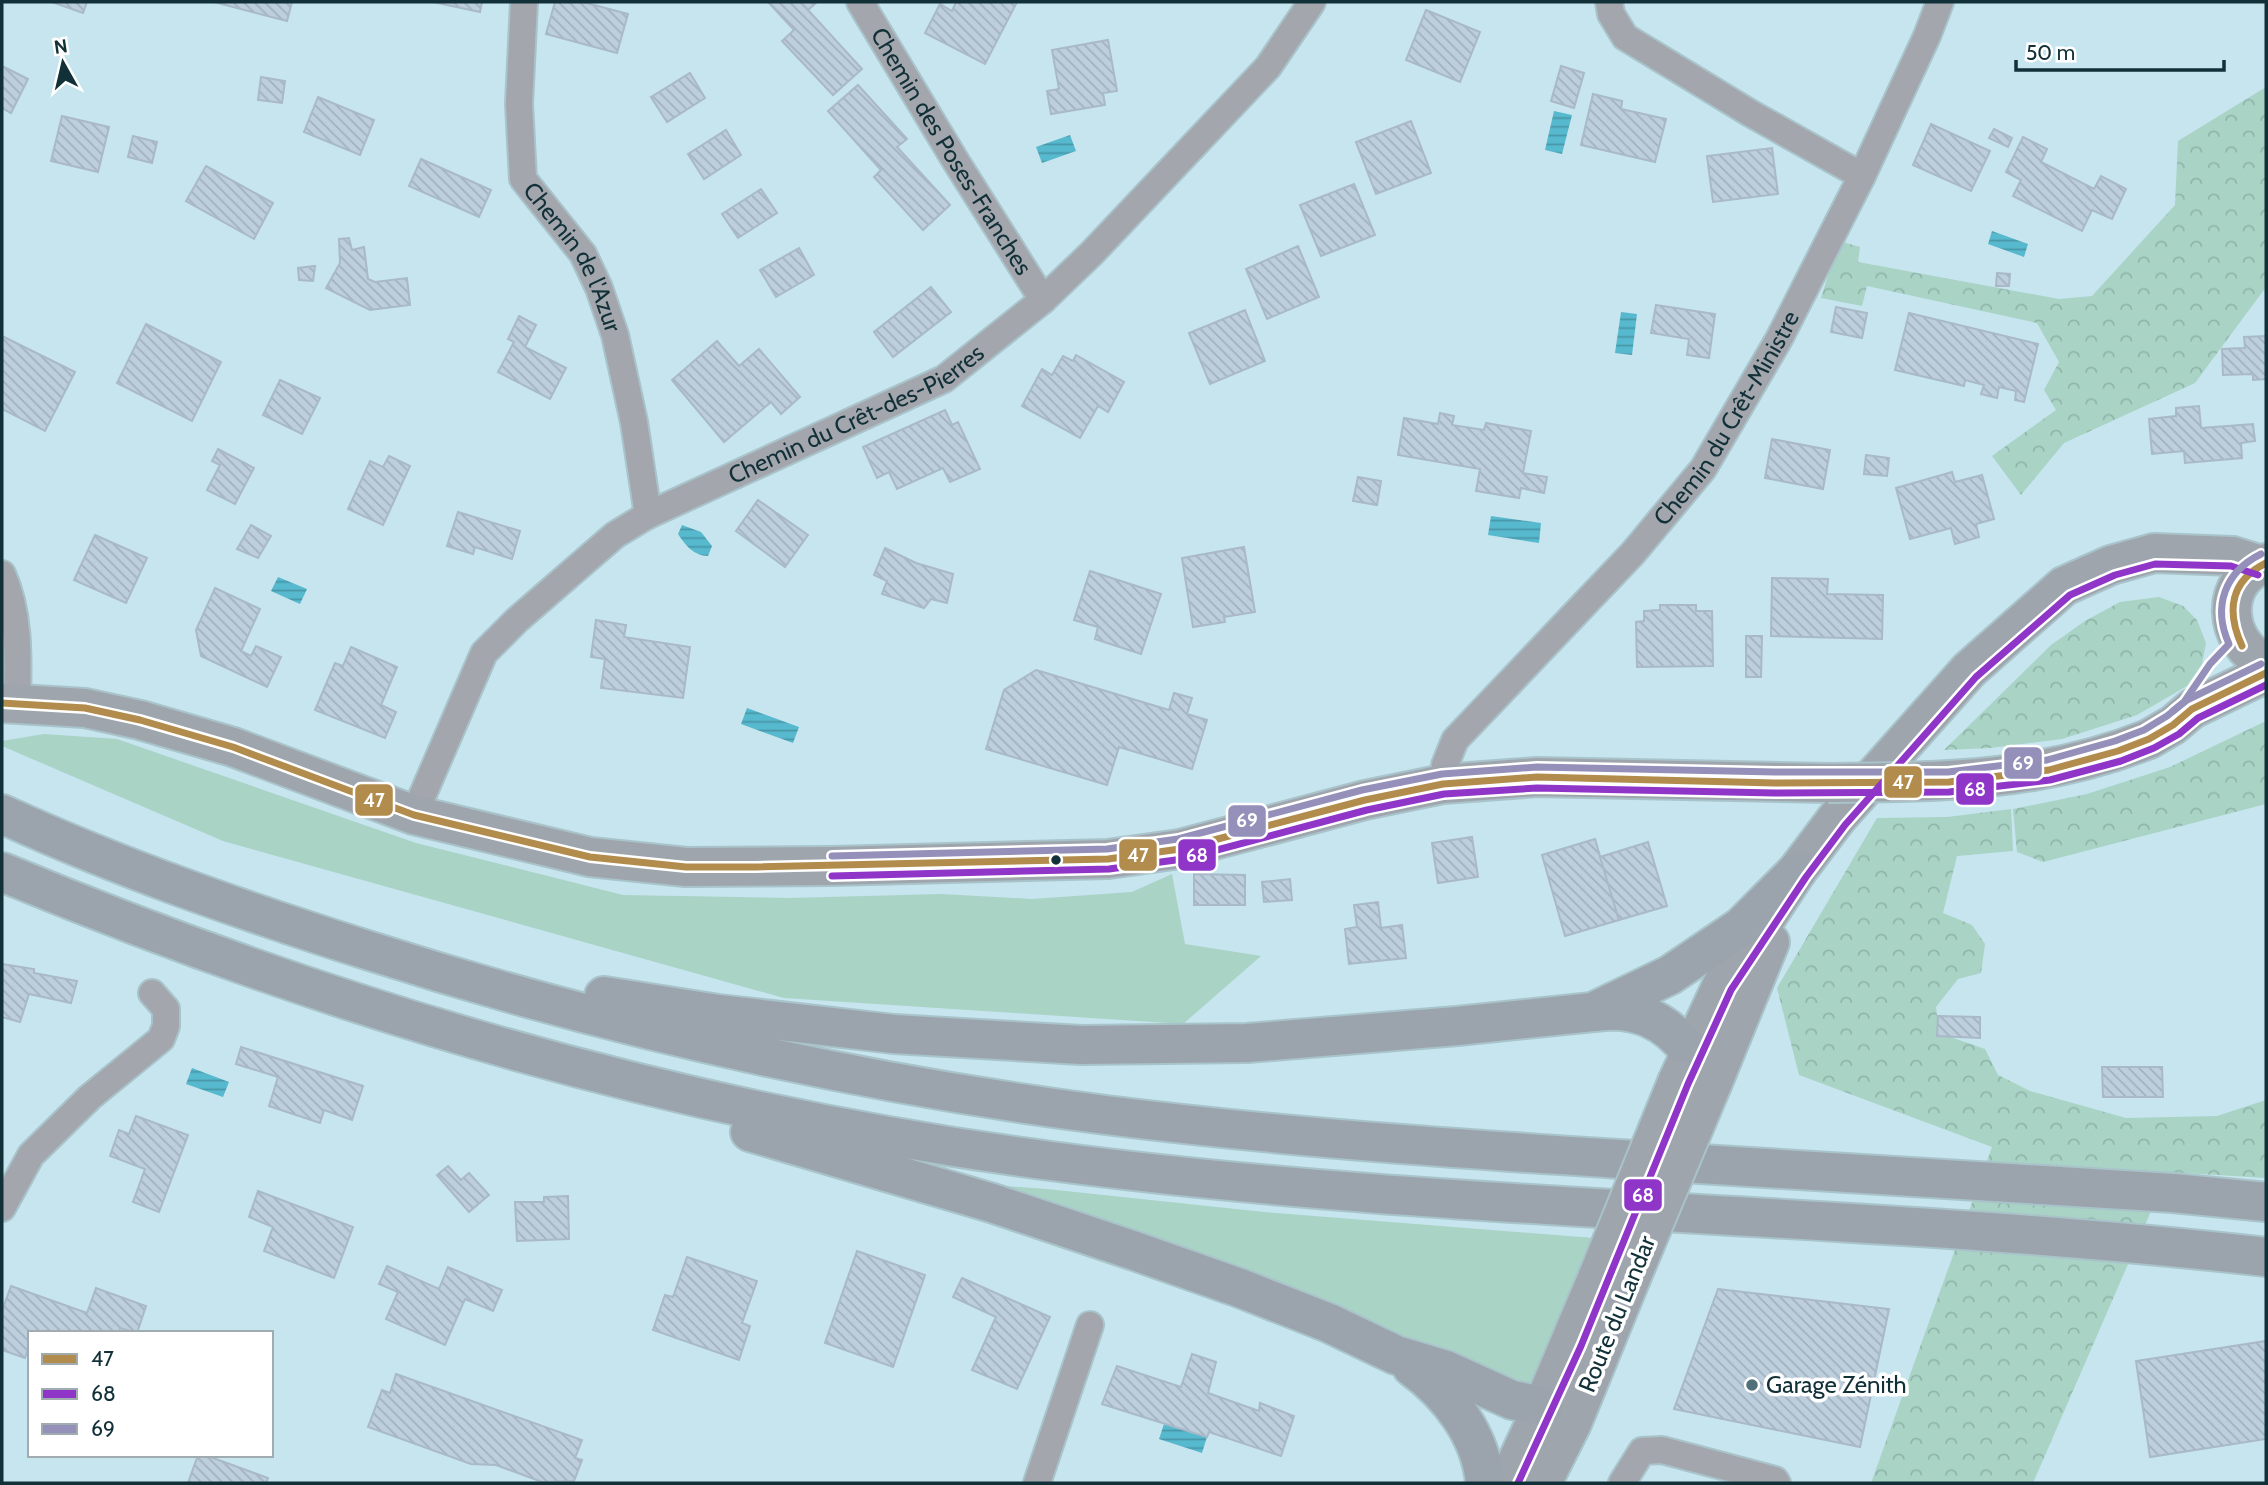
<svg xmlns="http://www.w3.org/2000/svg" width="2268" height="1485" font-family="Cabin,sans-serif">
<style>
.green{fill:#a9d3c5}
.forest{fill:url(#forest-crowns)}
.water{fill:url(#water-rules)}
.building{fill:url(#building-back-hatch);stroke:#a9b9c7;stroke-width:2}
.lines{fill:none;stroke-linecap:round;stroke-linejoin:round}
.street-casing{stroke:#a9c3ca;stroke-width:30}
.secondary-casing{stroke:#a9c3ca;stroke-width:42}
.highway-casing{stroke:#a9c3ca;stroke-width:42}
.street{stroke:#a3a6ad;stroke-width:26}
.secondary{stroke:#9fa5ad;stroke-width:38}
.highway{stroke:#9ba4ad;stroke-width:38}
.secondary-bridge-casing{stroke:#a9c3ca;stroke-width:42;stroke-linecap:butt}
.secondary-bridge{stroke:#9fa5ad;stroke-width:38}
.bus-1-casing{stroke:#fff;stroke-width:12}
.bus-2-casing{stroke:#fff;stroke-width:12}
.bus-3-casing{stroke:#fff;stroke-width:12}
.bus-1{stroke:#b28c4c;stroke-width:7}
.bus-2{stroke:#8f36c8;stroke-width:7}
.bus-3{stroke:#9490b9;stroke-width:7}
.bus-dot{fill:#113038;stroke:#fff;stroke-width:2.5}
.poi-dot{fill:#506f78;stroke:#fff;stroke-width:2.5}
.labels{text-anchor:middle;stroke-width:7;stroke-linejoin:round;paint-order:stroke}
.street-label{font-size:24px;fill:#113038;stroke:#fff}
.poi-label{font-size:24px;fill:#113038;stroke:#fff;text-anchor:start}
.line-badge{stroke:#fff;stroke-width:2.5}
.badge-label{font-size:19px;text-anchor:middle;font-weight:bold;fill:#fff}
</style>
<defs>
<pattern id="forest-crowns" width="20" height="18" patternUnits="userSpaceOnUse" patternTransform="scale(1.75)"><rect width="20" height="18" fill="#a9d3c5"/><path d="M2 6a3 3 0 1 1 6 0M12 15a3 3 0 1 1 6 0" fill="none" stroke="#90b5aa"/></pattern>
<pattern id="water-rules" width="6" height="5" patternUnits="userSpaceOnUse" patternTransform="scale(1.75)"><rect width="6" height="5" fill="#57b9ce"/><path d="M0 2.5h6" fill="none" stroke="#4797a8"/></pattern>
<pattern id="building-back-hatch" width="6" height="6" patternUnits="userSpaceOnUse" patternTransform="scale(1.75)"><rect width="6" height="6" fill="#bdcedd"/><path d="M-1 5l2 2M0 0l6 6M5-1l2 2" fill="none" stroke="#a1b1be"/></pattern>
</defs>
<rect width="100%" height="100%" fill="#c6e5ee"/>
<!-- green -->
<g class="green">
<polygon points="44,734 117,739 416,843 623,895 790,898 941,894 1032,899 1132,892 1172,874 1185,944 1261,956 1183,1024 784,998 223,841 2,746 2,741"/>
<polygon points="989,1185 1047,1189 1264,1212 1594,1238 1532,1394"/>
</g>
<!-- forest -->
<g class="forest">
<polygon points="2266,87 2266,287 2195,383 2064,443 2021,495 1992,456 2056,410 2044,390 2059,362 2037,323 1867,286 1862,306 1821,298 1839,241 1860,247 1858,262 2059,299 2092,296 2175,205 2178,141"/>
<polygon points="2159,597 2183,606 2197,620 2206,643 2202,664 2187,686 2137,715 2062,739 1990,748 1944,750 2051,645 2085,621 2120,602"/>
<polygon points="2266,721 2266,804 2043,862 2017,852 2013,809 2087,794 2170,767"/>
<polygon points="2011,809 2013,851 1957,856 1943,913 1972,925 1985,944 1981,973 1958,979 1936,1007 1939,1033 1985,1049 1998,1075 2030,1091 2126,1118 2217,1116 2266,1100 2266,1178 2168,1172 2033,1483 1871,1483 1992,1147 1799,1075 1777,988 1877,818 1947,817"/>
</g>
<!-- water -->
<g class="water">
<polygon points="1554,111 1572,115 1562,154 1545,150"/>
<polygon points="1070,135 1076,151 1042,163 1036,147"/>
<polygon points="1992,231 2028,244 2024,257 1988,244"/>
<polygon points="1621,312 1637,314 1632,355 1615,353"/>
<polygon points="1491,516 1541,523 1539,543 1488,535"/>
<path d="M682 525 701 532 712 546 708 556C694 556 685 545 678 534Z"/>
<polygon points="278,577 307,589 300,604 271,591"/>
<polygon points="747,708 799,727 793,743 741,724"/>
<polygon points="192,1068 229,1082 223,1097 186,1084"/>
<polygon points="1164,1424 1207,1437 1202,1453 1159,1439"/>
</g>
<!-- building -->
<g class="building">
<polygon points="52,2 87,2 83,13"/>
<polygon points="214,2 292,2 287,21"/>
<polygon points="433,2 482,2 480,12"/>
<polygon points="555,2 583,2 628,14 617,53 546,34"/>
<polygon points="768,2 817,2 808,10 862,69 833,95 782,41 794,30"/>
<polygon points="956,2 1017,2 985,64 925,33 940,4 952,11"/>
<polygon points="1426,10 1480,32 1460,82 1406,60"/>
<polygon points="1108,40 1117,91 1103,93 1105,105 1051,114 1047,91 1059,89 1052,50"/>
<polygon points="2,66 28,79 11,113 2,108"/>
<polygon points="1561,66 1584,73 1574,108 1551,101"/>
<polygon points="690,73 705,98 667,122 651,97"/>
<polygon points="261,77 285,81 282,103 258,100"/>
<polygon points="858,85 907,139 897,147 950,205 923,230 874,177 881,170 828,111"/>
<polygon points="1593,94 1622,101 1621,109 1666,119 1655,162 1581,145"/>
<polygon points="318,97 374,120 360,155 304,132"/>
<polygon points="62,116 109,127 98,172 51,161"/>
<polygon points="1411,121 1431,173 1376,194 1356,142"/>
<polygon points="1931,124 1990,151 1971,191 1913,165"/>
<polygon points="1994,129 2012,138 2008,147 1989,138"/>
<polygon points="726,130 741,155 704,179 688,154"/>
<polygon points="133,136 157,142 152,163 128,157"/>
<polygon points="2023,137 2047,149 2041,162 2094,189 2101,176 2126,189 2112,219 2092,210 2082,231 2013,196 2021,180 2006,172"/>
<polygon points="1772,148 1778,194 1713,202 1707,156"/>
<polygon points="421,159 491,190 479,217 409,186"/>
<polygon points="206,166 273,203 254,239 186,201"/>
<polygon points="1354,184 1375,235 1321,256 1300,205"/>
<polygon points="761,189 777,213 738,238 722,214"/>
<polygon points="349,238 352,250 364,247 368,279 375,282 407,278 410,305 370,310 326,288 340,263 339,239"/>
<polygon points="1298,246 1319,297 1267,319 1246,269"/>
<polygon points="799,248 814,275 776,297 760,270"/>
<polygon points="315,266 313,281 299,280 298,268"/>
<polygon points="1997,273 2010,274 2009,286 1996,286"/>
<polygon points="931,287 951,312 893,357 874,332"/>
<polygon points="1656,305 1715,314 1709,358 1687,355 1689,339 1651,333"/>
<polygon points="1836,307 1867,313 1862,338 1831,332"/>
<polygon points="1245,310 1265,361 1210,384 1189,333"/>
<polygon points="1909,313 2038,344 2024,402 2015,400 2016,391 1999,387 1997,398 1981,394 1984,385 1965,380 1964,386 1895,370"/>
<polygon points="519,316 536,325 525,347 566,368 550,399 498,372 514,342 508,339"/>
<polygon points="146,324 221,362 192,421 117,383"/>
<polygon points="2,336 75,372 45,431 2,409"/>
<polygon points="2266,336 2266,379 2253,380 2253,374 2223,375 2222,349 2245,348 2244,337"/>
<polygon points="717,341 739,366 759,349 800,397 781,414 771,402 724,442 672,380"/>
<polygon points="1076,355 1124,382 1108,412 1098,406 1080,438 1022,406 1042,369 1052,375 1063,356 1073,361"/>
<polygon points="280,380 320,398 302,434 263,415"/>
<polygon points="2199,406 2201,428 2253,424 2255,441 2241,443 2242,458 2185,463 2184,451 2152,454 2149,419 2176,416 2176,408"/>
<polygon points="945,410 952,425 958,422 980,469 950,482 943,468 897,489 889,472 877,478 863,447"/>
<polygon points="1440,413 1454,416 1452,425 1484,430 1486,423 1531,431 1523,473 1547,477 1544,493 1521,488 1519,498 1476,491 1480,469 1398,455 1404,418 1438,424"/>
<polygon points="1772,439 1830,450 1823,489 1765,478"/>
<polygon points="218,449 254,468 235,504 207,490 220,465 212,461"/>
<polygon points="1866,455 1889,458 1887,476 1864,474"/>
<polygon points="389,456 410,466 383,525 348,509 370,461 383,467"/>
<polygon points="1952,472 1955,482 1982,475 1994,519 1976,524 1979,537 1955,544 1951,528 1910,539 1896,488"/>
<polygon points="1358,477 1381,481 1377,505 1353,501"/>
<polygon points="758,500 808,535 785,567 736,531"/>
<polygon points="458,512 520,531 512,559 475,547 473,554 447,546"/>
<polygon points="251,525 271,536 258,558 237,549"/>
<polygon points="95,535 147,558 126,603 74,580"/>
<polygon points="1244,547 1255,612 1224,617 1225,622 1193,627 1182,558"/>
<polygon points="885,548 916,563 953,574 947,603 931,599 924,608 882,594 887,581 874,575"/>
<polygon points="1090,571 1161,594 1141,654 1095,639 1098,627 1074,620"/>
<polygon points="1772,578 1828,579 1827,594 1883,595 1882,639 1771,636"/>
<polygon points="215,588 260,609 241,651 251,656 256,646 281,657 267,687 201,656 196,630"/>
<polygon points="1660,605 1696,605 1696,611 1712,611 1713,666 1637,667 1636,622 1644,621 1644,611 1660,610"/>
<polygon points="596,620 626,625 624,637 690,647 683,698 601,688 605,659 591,657"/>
<polygon points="1746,636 1762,636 1761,677 1746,677"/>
<polygon points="351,647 397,667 381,705 396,712 385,738 315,710 335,663 343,666"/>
<polygon points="1036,670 1169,710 1174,693 1192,698 1187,714 1207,720 1192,769 1119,747 1107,785 986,749 1004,690"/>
<polygon points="1472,837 1478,877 1438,883 1432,843"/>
<polygon points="1595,839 1619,920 1565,936 1542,855"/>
<polygon points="1648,842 1667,906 1619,920 1600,857"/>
<polygon points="1194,874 1245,875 1245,905 1194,905"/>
<polygon points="1290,879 1292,900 1264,902 1262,882"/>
<polygon points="1378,902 1381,928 1402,925 1406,958 1349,964 1345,929 1357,927 1354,905"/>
<polygon points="2,964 34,969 34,973 77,981 71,1003 29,994 20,1022 2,1017"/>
<polygon points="1938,1016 1980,1017 1980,1038 1937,1036"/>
<polygon points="241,1047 363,1086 352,1120 324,1110 320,1123 269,1106 278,1077 236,1064"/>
<polygon points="2102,1067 2162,1067 2163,1097 2103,1097"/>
<polygon points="136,1116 188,1135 159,1212 133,1202 145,1169 110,1156 119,1130 129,1134"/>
<polygon points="448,1166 461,1180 469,1173 489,1195 469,1212 437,1175"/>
<polygon points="258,1191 353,1227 334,1278 264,1251 273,1227 249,1217"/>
<polygon points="568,1196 569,1239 517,1241 515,1202 544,1202 544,1197"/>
<polygon points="857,1251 925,1275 893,1367 825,1343"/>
<polygon points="687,1257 757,1281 742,1323 750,1326 739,1360 653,1330 665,1295 673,1297"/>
<polygon points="387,1266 439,1289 448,1267 502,1290 493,1311 465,1299 445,1345 386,1319 398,1292 379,1284"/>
<polygon points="962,1278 1050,1317 1017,1389 972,1370 996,1317 953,1297"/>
<polygon points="11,1286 87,1313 96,1288 146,1306 137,1333 120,1328 119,1333 30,1333 30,1344 25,1358 2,1350 2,1311"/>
<polygon points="1718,1289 1889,1309 1860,1447 1674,1409"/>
<polygon points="2266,1341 2266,1439 2150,1457 2136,1361"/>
<polygon points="1192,1354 1216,1362 1208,1393 1259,1411 1260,1403 1294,1416 1281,1456 1209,1432 1207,1437 1102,1404 1117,1366 1181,1387"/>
<polygon points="396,1374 582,1440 575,1458 582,1460 574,1481 542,1482 496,1465 471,1464 368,1427 382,1390 390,1393"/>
<polygon points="198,1455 205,1455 268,1478 266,1483 188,1483"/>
</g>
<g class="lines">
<!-- street casing -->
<g class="street-casing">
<g id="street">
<path id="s1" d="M524 2 519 104 523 179 583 254 599 288 615 335 634 422 648 515"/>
<path id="s2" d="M860 2 955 160 1043 300"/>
<polyline points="1609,2 1611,14 1625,37 1750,113 1862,176"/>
<path d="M2 574C20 614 18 660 17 703"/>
<path id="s3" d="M1443 784 1445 765 1455 740 1633 553 1703 469 1779 339 1862 176 1927 36 1940 2"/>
<path id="s4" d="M414 815 484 653 517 620 615 535 648 515 944 379 1043 300 1092 253 1268 67 1312 2"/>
<polyline points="2,1208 31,1155 90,1097 161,1039 166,1026 166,1009 152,993"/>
<polyline points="1037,1483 1090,1325"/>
<polyline points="1622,1483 1642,1451 1662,1450 1775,1480 1777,1483"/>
</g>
</g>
<!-- secondary casing -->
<g class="secondary-casing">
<g id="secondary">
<path d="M2266 563C2218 580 2223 643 2266 663"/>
<polyline points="2,703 85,708 140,720 233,747 414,815 590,857 686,867 832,866 1108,859 1180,849 1365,800 1443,784 1537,777 1828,783"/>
<polyline points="2149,739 2173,725 2192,709 2266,673"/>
<polyline points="1678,1080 1722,985 1797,871 1837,818 1969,670 2064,586 2111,565 2154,553 2233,556 2261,565"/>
<polyline points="1713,1082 1770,942"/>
<polyline points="1507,1483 1543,1406 1598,1276"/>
<polyline points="1542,1483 1572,1423 1631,1278"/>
</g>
</g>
<!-- highway casing -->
<g class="highway-casing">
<g id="highway">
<path d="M2 814C120 868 244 911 367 950 608 1027 855 1083 1106 1115 1298 1139 1491 1151 1684 1163 1847 1173 2010 1183 2173 1193L2266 1202"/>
<path d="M2 872C337 1011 690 1114 1051 1161 1454 1214 1862 1211 2266 1257"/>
<polyline points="604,996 718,1014 894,1034 1081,1045 1247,1043 1457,1026 1593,1012 1670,975 1741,927 1797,871"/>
<path d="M1595 1012C1635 1006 1666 1020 1690 1052"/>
<polyline points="750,1132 992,1203 1132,1250 1240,1288 1329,1323 1396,1355 1446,1370 1512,1400 1543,1406"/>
<path d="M1412 1367C1449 1394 1481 1435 1485 1483"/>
</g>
</g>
<!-- street -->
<use href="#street" class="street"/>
<!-- secondary -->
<use href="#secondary" class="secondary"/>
<!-- highway -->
<use href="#highway" class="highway"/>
<!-- secondary-bridge casing -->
<g class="secondary-bridge-casing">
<g id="secondary-bridge">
<path d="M1828 783C1941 782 2041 782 2149 739"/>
<polyline points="1598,1276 1678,1080"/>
<polyline points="1631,1278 1713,1082"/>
</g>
</g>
<!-- secondary-bridge -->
<use href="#secondary-bridge" class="secondary-bridge"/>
<!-- bus-1 casing -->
<g class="bus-1-casing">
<g id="bus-1">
<path d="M2242 646C2226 611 2230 581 2266 563"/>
<polyline points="2,703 85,708 140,720 233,747 414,815 590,857 686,867 756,867 1108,859 1180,849 1365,800 1443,784 1537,777 1775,783 1949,782 2049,770 2118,751 2149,739 2173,725 2192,709 2266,673"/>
</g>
</g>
<!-- bus-2 casing -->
<g class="bus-2-casing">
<g id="bus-2">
<polyline points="832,876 1109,869 1183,859 1367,810 1444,794 1537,788 1775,793 1949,792 2050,780 2121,761 2154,748 2179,734 2198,718 2266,685"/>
<polyline points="1518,1483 1581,1346 1688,1084 1731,990 1806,877 1845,825 1976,677 2070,595 2115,575 2155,564 2231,566 2258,575"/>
</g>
</g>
<!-- bus-3 casing -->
<g class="bus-3-casing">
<g id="bus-3">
<path d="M2173 711 2184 702 2210 664 2229 644C2212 606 2225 572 2261 554"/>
<polyline points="832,856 1107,849 1178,839 1362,790 1442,774 1537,767 1775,772 1948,772 2047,760 2115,741 2144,730 2167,716 2187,700 2261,664"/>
</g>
</g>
<!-- bus-1 -->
<use href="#bus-1" class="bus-1"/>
<!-- bus-2 -->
<use href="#bus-2" class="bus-2"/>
<!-- bus-3 -->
<use href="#bus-3" class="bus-3"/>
</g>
<!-- markers -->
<circle class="bus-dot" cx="1056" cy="860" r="6"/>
<circle class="poi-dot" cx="1752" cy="1385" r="7"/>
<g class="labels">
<!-- street labels -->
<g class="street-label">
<text dy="8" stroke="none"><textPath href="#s2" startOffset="175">Chemin des Poses-Franches</textPath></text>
<text dy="8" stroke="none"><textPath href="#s1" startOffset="271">Chemin de l'Azur</textPath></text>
<text dy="8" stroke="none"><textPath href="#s4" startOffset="623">Chemin du Crêt-des-Pierres</textPath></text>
<text dy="8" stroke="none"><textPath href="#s3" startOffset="469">Chemin du Crêt-Ministre</textPath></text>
<text transform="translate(1617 1314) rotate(-68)" y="8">Route du Landar</text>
</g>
<!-- poi labels -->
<g class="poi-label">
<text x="1766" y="1393">Garage Zénith</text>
</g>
</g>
<g class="line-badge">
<rect x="2003" y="746" width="40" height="34" rx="7" fill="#9490b9"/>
<rect x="1883" y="765" width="40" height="34" rx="7" fill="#b28c4c"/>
<rect x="1955" y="772" width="40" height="34" rx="7" fill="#8f36c8"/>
<rect x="354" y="783" width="40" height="34" rx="7" fill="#b28c4c"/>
<rect x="1227" y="804" width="40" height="34" rx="7" fill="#9490b9"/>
<rect x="1118" y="838" width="40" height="34" rx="7" fill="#b28c4c"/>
<rect x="1177" y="838" width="40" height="34" rx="7" fill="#8f36c8"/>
<rect x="1623" y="1178" width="40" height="34" rx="7" fill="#8f36c8"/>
</g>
<g class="badge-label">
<text x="2023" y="770">69</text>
<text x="1903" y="789">47</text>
<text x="1975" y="796">68</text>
<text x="374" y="807">47</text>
<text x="1247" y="827">69</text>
<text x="1138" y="862">47</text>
<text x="1197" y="862">68</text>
<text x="1643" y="1202">68</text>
</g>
<!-- border -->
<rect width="2268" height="1485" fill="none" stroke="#113038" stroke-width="7"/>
<!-- legend -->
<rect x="28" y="1331" width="245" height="126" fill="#ffffff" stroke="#a0acaf" stroke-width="2"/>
<rect x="42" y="1354" width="35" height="10" fill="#b28c4c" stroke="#a0acaf" stroke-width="2"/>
<text x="91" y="1366" font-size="21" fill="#113038">47</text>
<rect x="42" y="1389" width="35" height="10" fill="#8f36c8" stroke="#a0acaf" stroke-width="2"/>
<text x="91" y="1401" font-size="21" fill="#113038">68</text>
<rect x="42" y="1424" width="35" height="10" fill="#9490b9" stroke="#a0acaf" stroke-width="2"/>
<text x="91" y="1436" font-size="21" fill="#113038">69</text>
<!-- north arrow -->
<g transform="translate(63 63) rotate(352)" stroke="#ffffff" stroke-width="5" paint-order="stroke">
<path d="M0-5L12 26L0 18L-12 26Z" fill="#113038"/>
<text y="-10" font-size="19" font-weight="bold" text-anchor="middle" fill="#113038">N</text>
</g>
<!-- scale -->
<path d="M2016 60v10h208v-10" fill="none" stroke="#113038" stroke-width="3.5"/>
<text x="2026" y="60" font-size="21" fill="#113038" stroke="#ffffff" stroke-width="5" paint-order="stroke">50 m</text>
</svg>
